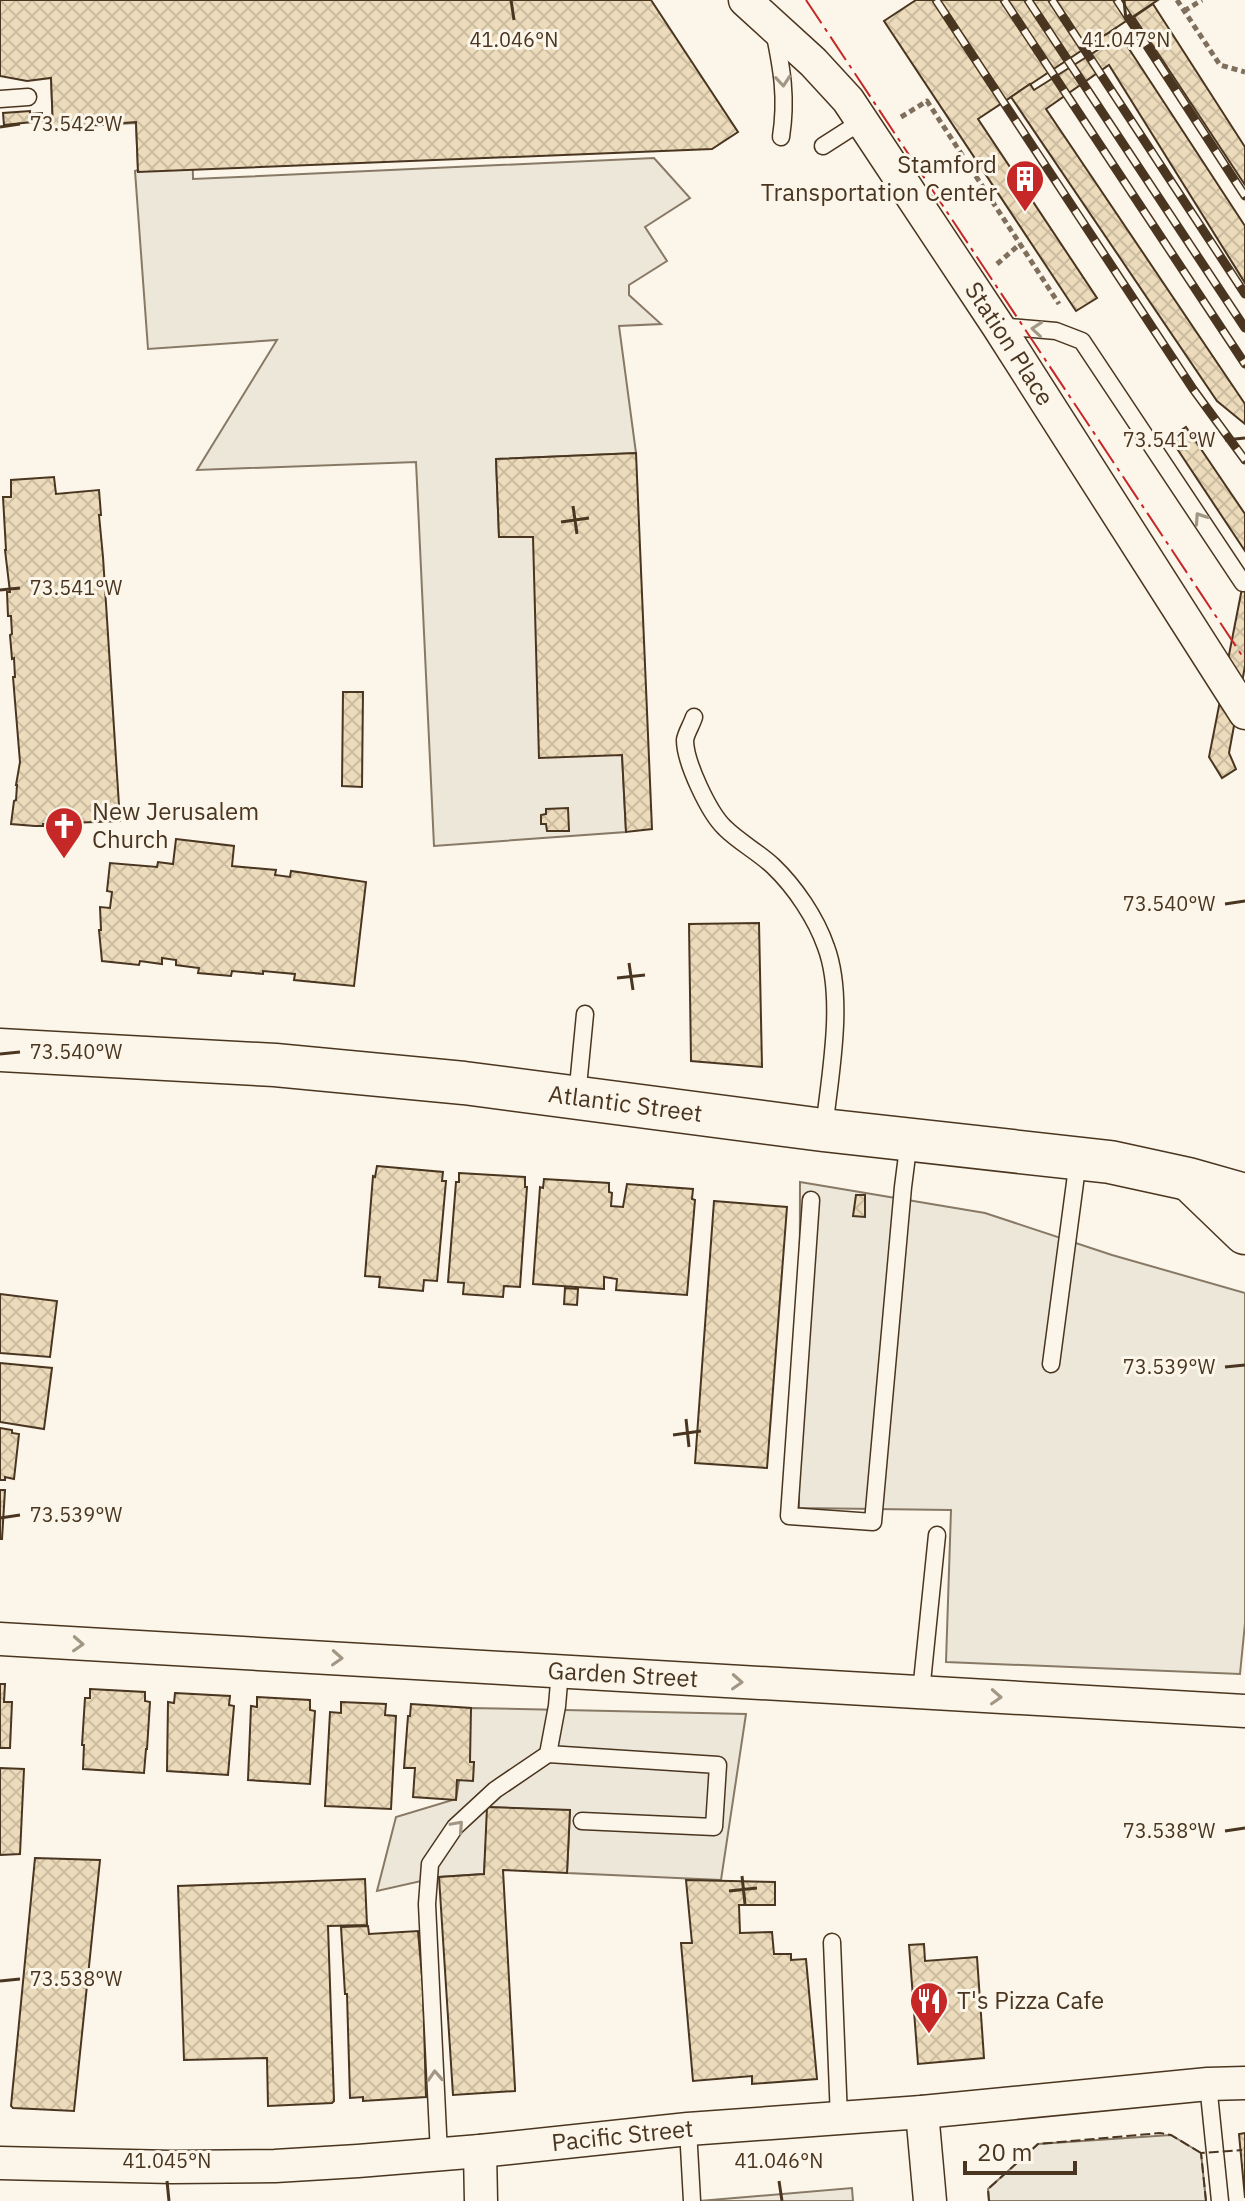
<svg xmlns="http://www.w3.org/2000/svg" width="1245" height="2201" font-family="'IBM Plex Sans',sans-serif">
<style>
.parking{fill:#ede7d9;stroke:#887966;stroke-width:2}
.building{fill:url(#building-cross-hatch);stroke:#4a3520;stroke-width:2}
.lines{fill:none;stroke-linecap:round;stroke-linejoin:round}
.service-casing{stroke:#4a3520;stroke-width:19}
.minor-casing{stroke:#4a3520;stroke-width:35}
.tertiary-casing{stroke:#4a3520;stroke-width:45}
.path{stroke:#7f6f5c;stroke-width:5;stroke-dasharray:6 4;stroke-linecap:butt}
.service{stroke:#fbf6e9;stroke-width:16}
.minor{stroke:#fbf6e9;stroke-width:32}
.tertiary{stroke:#fbf6e9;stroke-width:42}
.rail-casing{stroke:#4a3520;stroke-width:9}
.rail{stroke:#fbf6e9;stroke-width:6;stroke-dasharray:18;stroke-linecap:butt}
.fence{stroke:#4a3520;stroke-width:2;stroke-dasharray:10 4;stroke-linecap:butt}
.power{stroke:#c62828;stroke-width:2;stroke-dasharray:28 6 4 6;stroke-linecap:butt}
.oneway{stroke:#a29684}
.ticks{fill:none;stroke:#4a3520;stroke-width:3}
.labels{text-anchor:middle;stroke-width:6;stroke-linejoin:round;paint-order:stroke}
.poi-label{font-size:24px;fill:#4a3520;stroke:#fbf6e9;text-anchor:start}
.street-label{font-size:24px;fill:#4a3520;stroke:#fbf6e9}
.ticks-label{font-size:20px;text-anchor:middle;fill:#4a3520;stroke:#fbf6e9;stroke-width:6;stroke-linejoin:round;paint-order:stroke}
</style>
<defs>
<pattern id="building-cross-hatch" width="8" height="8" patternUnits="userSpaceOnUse" patternTransform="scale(2)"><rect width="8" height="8" fill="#ecdcbc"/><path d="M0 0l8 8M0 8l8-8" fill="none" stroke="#ccbda1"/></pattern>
</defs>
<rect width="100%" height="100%" fill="#fbf6e9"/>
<!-- parking -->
<g class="parking">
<polygon points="190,0 193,179 654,158 690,198 645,227 667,261 629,285 629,295 661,324 619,326 636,453 496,459 499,537 533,537 622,755 626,832 434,846 416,462 197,470 277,340 148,349 135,171 138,170 136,123 53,128 51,78"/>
<polygon points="800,1182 985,1213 1112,1255 1245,1293 1245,1623 1240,1674 946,1662 951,1510 799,1508"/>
<polygon points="471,1708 746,1714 721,1880 567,1873 570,1811 488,1807 484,1874 439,1877 377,1891 396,1817 456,1799"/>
<polygon points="1171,2135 1201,2153 1206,2201 989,2201 988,2189 1038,2144"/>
<polygon points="852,2188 853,2201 699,2201"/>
</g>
<!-- building -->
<g class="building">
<polygon points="0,0 651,0 738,132 712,149 138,172 136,122 53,128 51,78 27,81 0,76"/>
<polygon points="916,0 1158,0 978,119 1097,298 1076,311 884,21"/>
<polygon points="1153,4 1245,147 1245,185 1134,17"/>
<polygon points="1116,29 1245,226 1245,283 1109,65 1046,109 1245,404 1245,424 1217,401 1011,97 1030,84 1034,90 1104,46 1098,39"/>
<polygon points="30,111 30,114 42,113 42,121 4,125 3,113"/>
<polygon points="1186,427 1245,514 1245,551 1170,438"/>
<polygon points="636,453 652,829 626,832 622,755 539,758 533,537 499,537 496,459"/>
<polygon points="54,477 56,494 99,490 101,515 99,515 103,557 120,821 43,824 43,826 35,826 11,824 14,801 16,800 17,785 16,785 20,762 13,677 15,677 14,658 12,659 10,635 12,634 11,616 8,616 7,592 10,592 5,550 6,550 3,497 11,497 11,480"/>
<polygon points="1245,573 1245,666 1229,753 1236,769 1222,778 1209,757"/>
<polygon points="343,692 363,692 362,787 342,786"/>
<polygon points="568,808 569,831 547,831 546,824 541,824 541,815 546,814 546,809"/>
<polygon points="176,839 234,846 232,866 276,870 275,875 290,877 291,871 366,882 354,986 294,980 295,974 263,971 263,974 232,971 231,976 198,973 199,968 176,965 176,960 162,958 162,964 140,961 139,965 102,961 99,930 101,930 100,907 110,908 112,892 107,891 110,863 157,867 158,862 173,864"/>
<polygon points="759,923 762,1067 691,1061 689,924"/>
<polygon points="377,1166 443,1172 442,1181 446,1181 437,1281 424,1280 423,1291 379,1287 380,1277 365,1276 373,1176 375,1177"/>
<polygon points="459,1173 525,1177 525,1187 527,1187 520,1287 504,1286 503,1297 463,1294 464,1283 448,1282 456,1182 459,1182"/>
<polygon points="544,1179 609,1183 609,1192 612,1193 611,1206 623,1207 627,1184 693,1189 692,1199 695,1200 687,1295 616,1290 617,1279 604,1277 604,1289 533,1284 540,1187 543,1188"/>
<polygon points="856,1195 865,1195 865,1217 853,1216"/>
<polygon points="714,1201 787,1207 767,1468 695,1463"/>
<polygon points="565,1288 578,1289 577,1305 564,1304"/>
<polygon points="0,1294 57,1301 50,1357 0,1353"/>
<polygon points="0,1363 52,1368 44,1429 0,1422"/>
<polygon points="0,1428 12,1430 12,1433 19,1434 14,1479 5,1477 5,1480 0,1480"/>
<polygon points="0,1490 5,1490 2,1539 0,1539"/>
<polygon points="0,1684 5,1684 4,1702 12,1702 10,1748 0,1748"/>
<polygon points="90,1689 145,1692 145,1701 150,1702 147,1749 146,1749 144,1773 83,1769 84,1745 82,1745 85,1698 90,1698"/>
<polygon points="175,1693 230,1696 229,1705 234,1706 228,1775 167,1771 168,1702 174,1703"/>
<polygon points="257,1697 310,1700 310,1710 315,1711 310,1784 248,1780 251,1706 257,1707"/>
<polygon points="341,1702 386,1704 385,1715 396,1716 391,1809 325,1806 330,1712 341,1713"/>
<polygon points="411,1704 471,1708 470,1762 474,1762 473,1781 457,1780 456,1800 413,1797 415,1768 404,1768 408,1716 410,1716"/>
<polygon points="0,1768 24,1769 20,1854 0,1855"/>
<polygon points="487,1807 570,1810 567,1873 503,1870 515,2088 515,2091 453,2095 439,1877 484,1874"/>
<polygon points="35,1858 100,1860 74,2111 13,2108 11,2106"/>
<polygon points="365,1879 367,1925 328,1926 334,2101 332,2103 268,2106 267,2058 184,2060 178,1886"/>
<polygon points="686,1880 775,1882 775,1905 739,1905 740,1933 772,1932 774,1954 791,1954 791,1960 806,1959 817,2079 752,2084 752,2076 693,2081 681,1943 692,1943"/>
<polygon points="368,1926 369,1934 418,1931 423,1988 426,2097 363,2101 363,2097 350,2098 347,1994 345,1994 341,1927"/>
<polygon points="924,1944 925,1961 977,1957 984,2058 918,2064 909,1945"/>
<polygon points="1245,2133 1245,2198 1239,2134"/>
</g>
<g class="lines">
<!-- service casing -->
<g class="service-casing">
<g id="service">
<path d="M774 31C782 69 787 98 781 137"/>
<polyline points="0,99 28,97"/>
<polyline points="823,146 862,121"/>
<polyline points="998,326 1056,331 1082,341 1243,583"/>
<path d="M694 717C692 724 686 733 685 740 685 762 709 813 725 828 739 842 758 852 773 866 795 887 816 918 826 947 845 998 830 1075 824 1129"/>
<polyline points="577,1097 585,1014"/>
<polyline points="811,1200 789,1516 873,1522 903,1187 909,1140"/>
<polyline points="1051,1364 1078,1160"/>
<polyline points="921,1692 937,1535"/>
<polyline points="548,1754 718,1765 714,1827 582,1821"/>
<polyline points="832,1942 839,2118"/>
<polyline points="1208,2084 1220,2201"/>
<polyline points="688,2129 692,2201"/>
<polyline points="439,2154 427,1904 430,1864 455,1827 495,1790 548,1754 557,1706 560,1671"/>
</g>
</g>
<!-- minor casing -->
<g class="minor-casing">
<g id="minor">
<path id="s1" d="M745 0 813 62 848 100 998 326 1245 713"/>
<path id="s2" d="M0 1639 1245 1711"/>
<polyline points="922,2112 930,2201"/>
<polyline points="480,2151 481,2201"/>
<path id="s3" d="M0 2163 172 2167 275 2166 358 2161 480 2151 688 2129 922 2112 1208 2084 1245 2083"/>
</g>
</g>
<!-- tertiary casing -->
<g class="tertiary-casing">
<g id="tertiary">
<path id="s4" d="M0 1050 275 1065 464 1083 823 1130 1110 1162 1188 1179 1245 1195"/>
<polyline points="1192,1182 1245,1233"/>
</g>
</g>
<!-- path -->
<g class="path">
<polyline points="1177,0 1220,65 1245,72"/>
<polyline points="1184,11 1202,0"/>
<polyline points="901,117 927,101 1059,304"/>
<polyline points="997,264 1020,244"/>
</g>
<!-- service -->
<use href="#service" class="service"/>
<!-- minor -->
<use href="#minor" class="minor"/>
<!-- tertiary -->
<use href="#tertiary" class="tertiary"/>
<!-- rail casing -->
<g class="rail-casing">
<g id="rail">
<polyline points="936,0 1193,389 1245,460"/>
<polyline points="1004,0 1245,364"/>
<polyline points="1028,0 1245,328"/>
<polyline points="1052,0 1245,294"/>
<polyline points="1117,0 1245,196"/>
</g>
</g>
<!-- rail -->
<use href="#rail" class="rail"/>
<!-- fence -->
<g class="fence">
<polyline points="989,2201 988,2189 1038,2144 1160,2133 1171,2135 1201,2153"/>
<polyline points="1206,2201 1201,2153 1242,2150"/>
</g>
<!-- power -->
<polyline class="power" points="806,0 1245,660"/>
</g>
<!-- one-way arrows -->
<defs><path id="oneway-chevron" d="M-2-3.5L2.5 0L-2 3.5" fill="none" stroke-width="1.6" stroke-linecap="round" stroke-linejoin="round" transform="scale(2)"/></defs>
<g class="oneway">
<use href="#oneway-chevron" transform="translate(783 81) rotate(85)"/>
<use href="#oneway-chevron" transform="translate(1037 329) rotate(-175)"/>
<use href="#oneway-chevron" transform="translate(1200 518) rotate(-124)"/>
<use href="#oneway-chevron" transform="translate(78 1644) rotate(3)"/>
<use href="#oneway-chevron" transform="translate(337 1658) rotate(3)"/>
<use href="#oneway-chevron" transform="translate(737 1682) rotate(3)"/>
<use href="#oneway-chevron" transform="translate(996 1697) rotate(3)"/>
<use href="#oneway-chevron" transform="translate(458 1826) rotate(-48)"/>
<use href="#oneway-chevron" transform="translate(435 2076) rotate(-93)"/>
</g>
<!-- ticks -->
<path class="ticks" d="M511 0 514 20M1124 0 1126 20M0 127 20 124M1225 440 1245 438M573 506 577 534M561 522 589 518M0 590 20 588M1225 904 1245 901M629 963 633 990M617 978 645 975M0 1054 20 1052M1225 1367 1245 1365M686 1419 689 1447M673 1435 701 1431M0 1518 20 1515M1225 1831 1245 1828M742 1876 745 1904M729 1891 757 1888M0 1981 20 1979M167 2181 169 2201M779 2181 782 2201"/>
<!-- icons -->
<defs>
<g id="building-pin" transform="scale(2)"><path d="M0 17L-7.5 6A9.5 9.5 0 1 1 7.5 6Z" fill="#c62828" stroke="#fbf6e9"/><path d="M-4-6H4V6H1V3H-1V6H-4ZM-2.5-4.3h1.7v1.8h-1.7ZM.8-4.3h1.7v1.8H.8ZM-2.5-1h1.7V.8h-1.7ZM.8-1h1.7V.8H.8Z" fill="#fff"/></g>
<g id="church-pin" transform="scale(2)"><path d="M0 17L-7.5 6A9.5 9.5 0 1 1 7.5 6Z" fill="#c62828" stroke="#fbf6e9"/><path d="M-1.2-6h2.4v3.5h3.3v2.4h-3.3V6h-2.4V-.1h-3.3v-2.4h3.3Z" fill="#fff"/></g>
<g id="restaurant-pin" transform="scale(2)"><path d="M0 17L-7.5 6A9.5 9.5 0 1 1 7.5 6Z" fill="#c62828" stroke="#fbf6e9"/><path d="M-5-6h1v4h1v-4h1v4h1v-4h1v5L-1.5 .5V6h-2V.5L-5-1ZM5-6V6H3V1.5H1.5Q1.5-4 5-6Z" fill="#fff"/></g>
</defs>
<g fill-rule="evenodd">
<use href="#building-pin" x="1025" y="179"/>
<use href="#church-pin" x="64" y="826"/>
<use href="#restaurant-pin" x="929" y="2001"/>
</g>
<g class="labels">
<!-- poi labels -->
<g class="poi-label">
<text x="997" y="173" text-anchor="end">Stamford<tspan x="997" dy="28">Transportation Center</tspan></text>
<text x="92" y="820">New Jerusalem<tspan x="92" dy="28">Church</tspan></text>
<text x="957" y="2009">T's Pizza Cafe</text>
</g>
<!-- street labels -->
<g class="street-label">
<text dy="8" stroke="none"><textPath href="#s1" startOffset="436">Station Place</textPath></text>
<text dy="8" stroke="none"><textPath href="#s4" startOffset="628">Atlantic Street</textPath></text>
<text dy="8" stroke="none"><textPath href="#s2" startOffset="624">Garden Street</textPath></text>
<text dy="8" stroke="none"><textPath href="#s3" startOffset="624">Pacific Street</textPath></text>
</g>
</g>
<g class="ticks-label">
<text x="514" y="47">41.046°N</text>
<text x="1126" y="47">41.047°N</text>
<text x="76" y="131">73.542°W</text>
<text x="1169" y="447">73.541°W</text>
<text x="76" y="595">73.541°W</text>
<text x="1169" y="911">73.540°W</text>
<text x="76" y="1059">73.540°W</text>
<text x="1169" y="1374">73.539°W</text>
<text x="76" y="1522">73.539°W</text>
<text x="1169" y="1838">73.538°W</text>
<text x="76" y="1986">73.538°W</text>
<text x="167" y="2168">41.045°N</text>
<text x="779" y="2168">41.046°N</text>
</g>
<!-- scale -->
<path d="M965 2161v12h110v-12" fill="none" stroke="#4a3520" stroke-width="4"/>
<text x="977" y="2161" font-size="24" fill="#4a3520" stroke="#fbf6e9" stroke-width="6" paint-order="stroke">20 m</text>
</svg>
